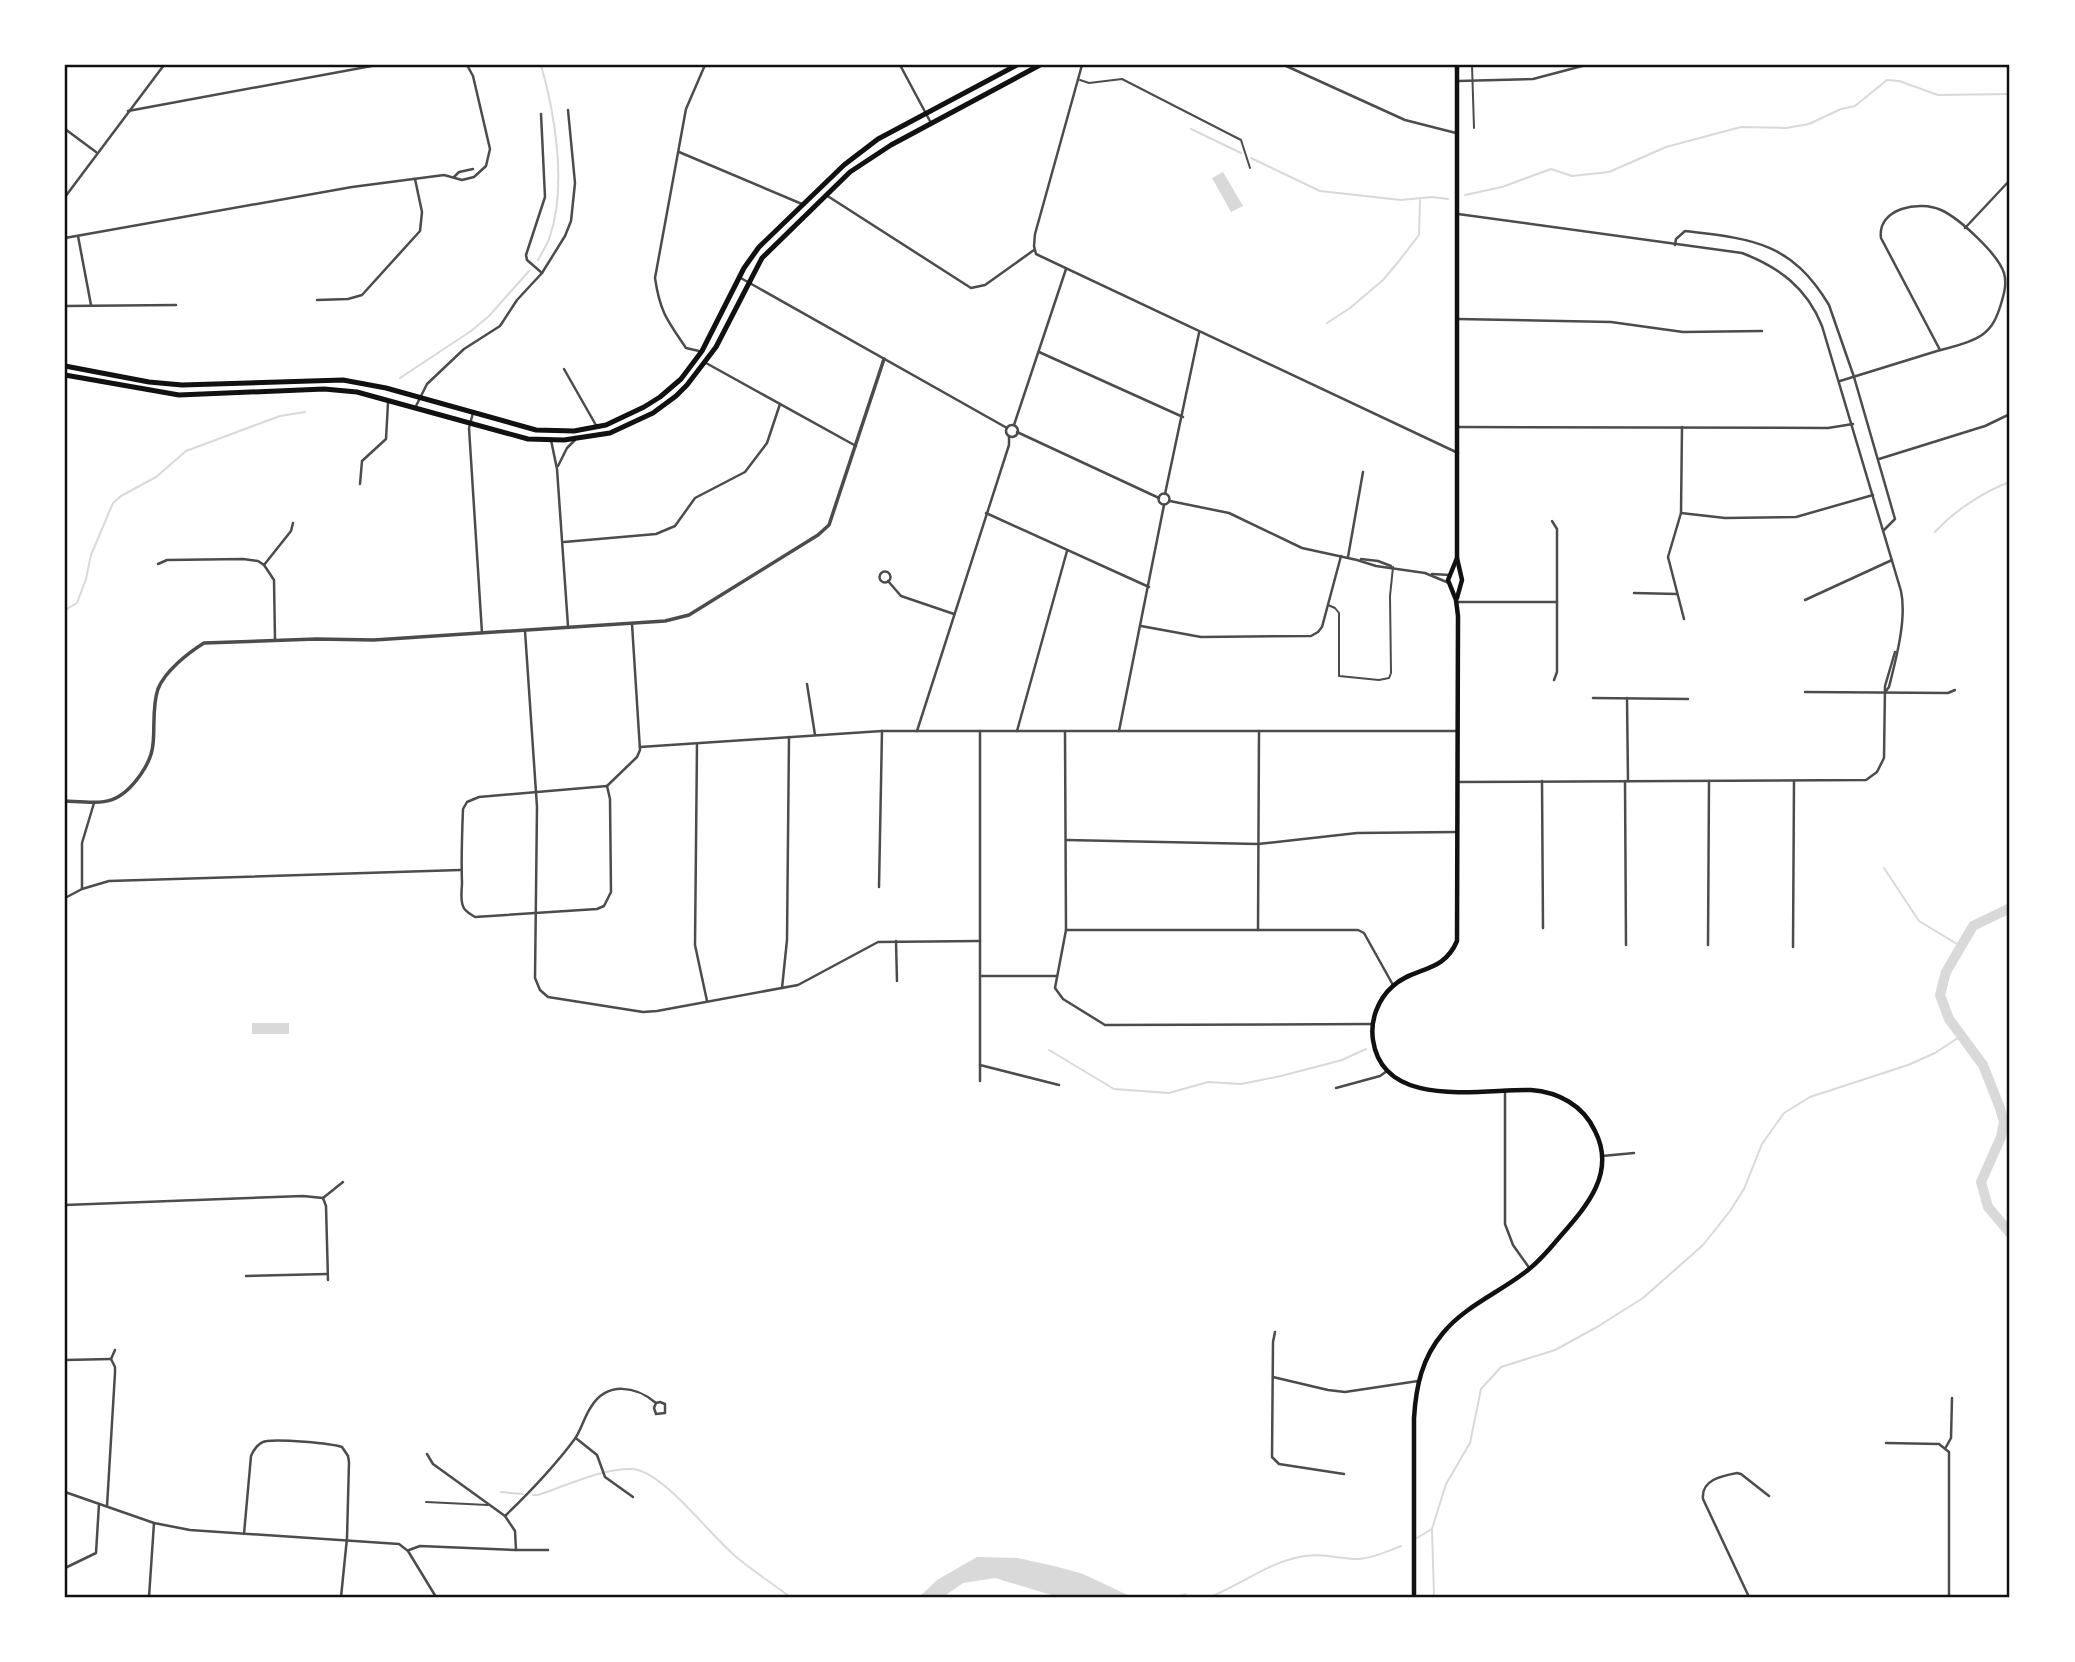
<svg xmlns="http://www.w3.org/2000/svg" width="2075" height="1662" font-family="'Asap Condensed',sans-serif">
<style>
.water{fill:#d9d9d9}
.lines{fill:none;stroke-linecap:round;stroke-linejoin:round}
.stream{stroke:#d9d9d9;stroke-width:2}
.river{stroke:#d9d9d9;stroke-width:10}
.service{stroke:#4c4c4c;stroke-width:2}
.minor{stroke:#4c4c4c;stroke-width:2.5}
.tertiary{stroke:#4c4c4c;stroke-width:3.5}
.secondary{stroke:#111;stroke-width:4.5}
.trunk{stroke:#111;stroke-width:5}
.neatline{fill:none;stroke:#111;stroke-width:2.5}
</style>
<rect width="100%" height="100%" fill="#fff"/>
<!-- water -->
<g class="water">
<polygon points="1223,172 1243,206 1231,212 1212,178"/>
<rect x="252" y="1023" width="37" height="11"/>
<polygon points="977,1557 1018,1558 1058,1567 1083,1574 1132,1597 1170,1597 1187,1593 1185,1597 1058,1597 995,1578 963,1583 943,1597 919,1597 937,1580"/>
</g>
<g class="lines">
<!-- stream -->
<g class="stream">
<polyline points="1191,129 1241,153"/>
<polyline points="1251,158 1320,191 1401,200 1432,197 1448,199"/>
<polyline points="1465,195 1502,187 1551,169 1572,176 1609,172 1666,147 1741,127 1786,128 1809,124 1841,109 1855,106 1887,80 1899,81 1938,95 2010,94"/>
<path d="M538 260C542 252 548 244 550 236 567 186 555 114 541 65"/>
<polyline points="1327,323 1350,308 1383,280 1399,261 1419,235 1420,200"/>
<polyline points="400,378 471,331 489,316 529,271"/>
<path d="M1935 532C1953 512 1984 491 2010 482"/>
<polyline points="65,610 77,603 86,579 91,555 113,503 121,496 156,477 186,451 280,416 305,412"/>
<polyline points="1884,868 1919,921 1962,947"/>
<polyline points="1049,1050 1114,1089 1169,1093 1208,1082 1241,1084 1281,1076 1342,1060 1366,1049"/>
<polyline points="501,1492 523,1494"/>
<path d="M533 1495H538C566 1486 602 1468 632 1469 663 1471 709 1534 734 1555 751 1570 772 1583 790 1597"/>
<polyline points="1432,1529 1434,1597"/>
<polyline points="1417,1538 1432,1529 1446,1484 1470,1443 1481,1389 1501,1367 1555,1350 1597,1327 1643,1298 1703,1245 1730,1211 1744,1189 1762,1144 1784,1113 1810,1097 1908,1065 1935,1053 1961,1036"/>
<path d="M1210 1597C1241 1585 1266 1564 1299 1557 1319 1552 1340 1559 1359 1559 1373 1558 1389 1551 1401 1546"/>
</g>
<!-- river -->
<polyline class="river" points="2010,908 1973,926 1946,972 1940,995 1949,1019 1983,1065 2000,1108 2004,1122 2001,1137 1981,1182 1988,1207 2010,1233"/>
<!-- service -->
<g class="service">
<polyline points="1472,65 1474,128"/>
<polyline points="1080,80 1089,83 1122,79 1241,140 1250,168"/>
<polyline points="1328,605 1335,608 1339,613 1339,676 1379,680 1389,678 1391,673 1390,596 1393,567"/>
<polyline points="426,1502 488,1505"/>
</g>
<!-- minor -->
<g class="minor">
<polyline points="900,65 931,123"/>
<polyline points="1082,65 1035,234 1034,246 1036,254 1458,453"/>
<polyline points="1284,65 1405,120 1456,133"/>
<polyline points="1458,81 1533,79 1586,65"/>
<polyline points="128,111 377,65"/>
<polyline points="541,114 545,197 526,255 527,260 542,273"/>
<polyline points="65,129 96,152"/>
<polyline points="679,152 802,204"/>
<polyline points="454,177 459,172 473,169"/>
<polyline points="826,195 971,288 985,285 1034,250"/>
<polyline points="65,197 164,65"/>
<path d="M1458 214 1742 253C1779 267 1807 288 1822 326L1901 591C1907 619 1896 659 1889 687L1886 691"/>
<polyline points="1965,228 2010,180"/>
<polyline points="78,236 91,305"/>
<polyline points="65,238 352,187 444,175 462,180 474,177 486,166 490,149 473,76 467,65"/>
<path d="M1675 245 1676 239 1685 231C1753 239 1791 242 1829 305L1854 377 1895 519 1884 530"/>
<polyline points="739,277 1007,428"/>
<polyline points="317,300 348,299 362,295 420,231 422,212 415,179"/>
<polyline points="65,306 176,305"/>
<polyline points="1457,319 1611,322 1683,332 1762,331"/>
<path d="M699 351 686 348C667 320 660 312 655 278L686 109 705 65"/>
<polyline points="1039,352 1183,417"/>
<polyline points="706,363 856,446"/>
<polyline points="564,369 597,427"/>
<path d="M1840 381C1872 371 1904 361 1937 351 1951 347 1969 344 1982 335 1993 327 1997 317 2001 304 2004 294 2007 284 2004 273 1998 254 1959 218 1941 210 1920 200 1877 208 1881 238L1940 350"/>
<polyline points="416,406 427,384 464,349 500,326 517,300 542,273 565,236 571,221 575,183 568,110"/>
<polyline points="473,413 469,428 482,633"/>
<polyline points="1014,425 1066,269"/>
<circle cx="1012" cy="431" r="6"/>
<polyline points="1458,427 1828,428 1853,424"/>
<polyline points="1682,427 1681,513 1668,557 1684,619"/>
<polyline points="1017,432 1159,498"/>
<polyline points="551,440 557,469 568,626"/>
<polyline points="1879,459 1985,426 2010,414"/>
<polyline points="558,466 567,448 575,440"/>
<polyline points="360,484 362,461 386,439 388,403"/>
<circle cx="1164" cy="499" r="5.5"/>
<polyline points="1165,494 1199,333"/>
<polyline points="1170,501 1229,513 1302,548 1357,560 1376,566 1425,573 1449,583"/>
<polyline points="986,513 1149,587"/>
<polyline points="1681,513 1725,518 1796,517 1873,495"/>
<polyline points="1552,521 1557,529 1557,672 1554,680"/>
<polyline points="564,542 656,534 675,526 695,498 745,472 767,443 780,404"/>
<polyline points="1348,557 1363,472"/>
<polyline points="1361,559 1378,561 1391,566"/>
<polyline points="158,564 167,560 243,559 258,561 264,565 274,580 275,640"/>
<polyline points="264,565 291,531 293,523"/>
<circle cx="885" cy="577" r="5.5"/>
<polyline points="1432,574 1450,575"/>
<polyline points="888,581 901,596 954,614"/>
<polyline points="1634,593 1677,594"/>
<polyline points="1805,600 1892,560"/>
<polyline points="1457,602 1557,602"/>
<polyline points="1141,626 1201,637 1311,636 1318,632 1322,627 1341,556"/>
<polyline points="525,631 537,807 535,978 540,990 548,997 643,1012 657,1011 798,985 878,942 980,941"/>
<polyline points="807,684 815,735"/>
<polyline points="1805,692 1948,693 1955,690"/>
<polyline points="1593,698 1688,699"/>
<polyline points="1627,698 1628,781"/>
<polyline points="917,731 1009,445 1009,436"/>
<polyline points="1017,731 1067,551"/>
<polyline points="1119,731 1164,505"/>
<polyline points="1065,732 1066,930 1055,988 1063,999 1105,1025 1373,1024"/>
<polyline points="697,744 695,945 707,1001"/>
<polyline points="640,747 882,731 1458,731"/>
<polyline points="1542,781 1543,928"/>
<polyline points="1625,781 1626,945"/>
<polyline points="1458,782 1866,780 1877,772 1884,758 1885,686 1895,652"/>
<path d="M607 786 610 799 611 892 604 906 597 909 475 917C470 914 464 911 463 906 460 899 462 889 462 883 461 859 462 834 463 809L467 802 479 797Z"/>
<polyline points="607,786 637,757 640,750 632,624"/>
<polyline points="1066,840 1258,844 1357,833 1457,832"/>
<polyline points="879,887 882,731"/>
<polyline points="82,889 82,843 94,803"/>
<polyline points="65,898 82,889 109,881 460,870"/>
<polyline points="1066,930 1358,930 1364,933 1393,985"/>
<polyline points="1258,930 1259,731"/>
<polyline points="896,941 897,981"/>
<polyline points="1708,945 1709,781"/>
<polyline points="1793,947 1794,781"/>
<polyline points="980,976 1057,976"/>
<polyline points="782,988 787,940 789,737"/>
<polyline points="980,1065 1059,1085"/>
<polyline points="980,1081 980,731"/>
<polyline points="1336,1088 1380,1076 1387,1071"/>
<polyline points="1505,1090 1505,1224 1513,1245 1530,1269"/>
<polyline points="1602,1156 1634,1153"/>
<polyline points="323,1198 326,1206 328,1280"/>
<polyline points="323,1198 343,1182"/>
<polyline points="65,1205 303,1196 323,1198"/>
<polyline points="246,1276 327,1274"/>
<polyline points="1275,1332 1273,1342 1272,1457 1279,1464 1344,1474"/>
<polyline points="111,1359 115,1350"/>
<polyline points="65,1360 111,1359"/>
<polyline points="1273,1377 1328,1390 1345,1392 1418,1381"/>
<polyline points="577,1439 597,1455 605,1477 633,1497"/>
<polyline points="1886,1443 1939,1444 1949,1452 1949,1597"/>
<polyline points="1946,1447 1951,1438 1952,1398"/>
<polyline points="65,1492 154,1523 190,1530 399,1544 408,1551 436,1597"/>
<polyline points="107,1506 115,1373 115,1367 111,1359"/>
<path d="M505 1516C530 1492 553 1468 574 1440 581 1431 584 1417 591 1407 607 1381 636 1386 656 1403L660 1402 665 1404V1413L656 1414 654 1408 656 1403"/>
<path d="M244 1534 251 1456C254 1449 258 1442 267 1441 280 1439 330 1443 342 1447L348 1456 349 1462 347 1538 341 1597"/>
<polyline points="409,1550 420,1546 516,1550 515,1531 505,1516 433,1464 427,1454"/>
<polyline points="516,1550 548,1550"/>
<polyline points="65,1568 96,1553 99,1504"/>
<polyline points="149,1597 154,1523"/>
<path d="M1749 1597 1703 1499C1701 1480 1721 1476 1737 1473L1741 1474 1769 1496"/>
</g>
<!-- tertiary -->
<path class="tertiary" d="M65 801C103 803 118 807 141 774 148 764 152 756 153 744 155 727 152 706 158 689 165 671 188 653 204 643L316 639 374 640 665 621 689 615 818 535 829 525 884 359"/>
<!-- secondary -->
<g class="secondary">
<polyline points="1457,598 1462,580 1457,558 1457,65"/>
<path d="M1414 1597V1418C1416 1386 1422 1358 1443 1333 1464 1307 1498 1293 1524 1273 1537 1264 1548 1251 1558 1239 1585 1208 1617 1174 1595 1131 1583 1105 1558 1092 1531 1090 1480 1089 1383 1110 1373 1040 1370 1020 1378 999 1393 986 1415 966 1443 974 1457 941L1458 616 1456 600 1448 580 1457 558"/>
</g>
<!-- trunk -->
<g class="trunk">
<polyline points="65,366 149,382 182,385 343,380 386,388 536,430 574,431 606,425 644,407 660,397 681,379 702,351 744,268 759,247 844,165 878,139 1017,65"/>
<polyline points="65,375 179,395 324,389 357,392 528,439 564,440 610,433 653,413 676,396 687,385 716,347 762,258 850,172 891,145 1040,65"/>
</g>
</g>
<!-- border -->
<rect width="2075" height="1662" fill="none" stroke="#ffffff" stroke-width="133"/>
<rect x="66" y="66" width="1942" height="1530" class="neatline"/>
</svg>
